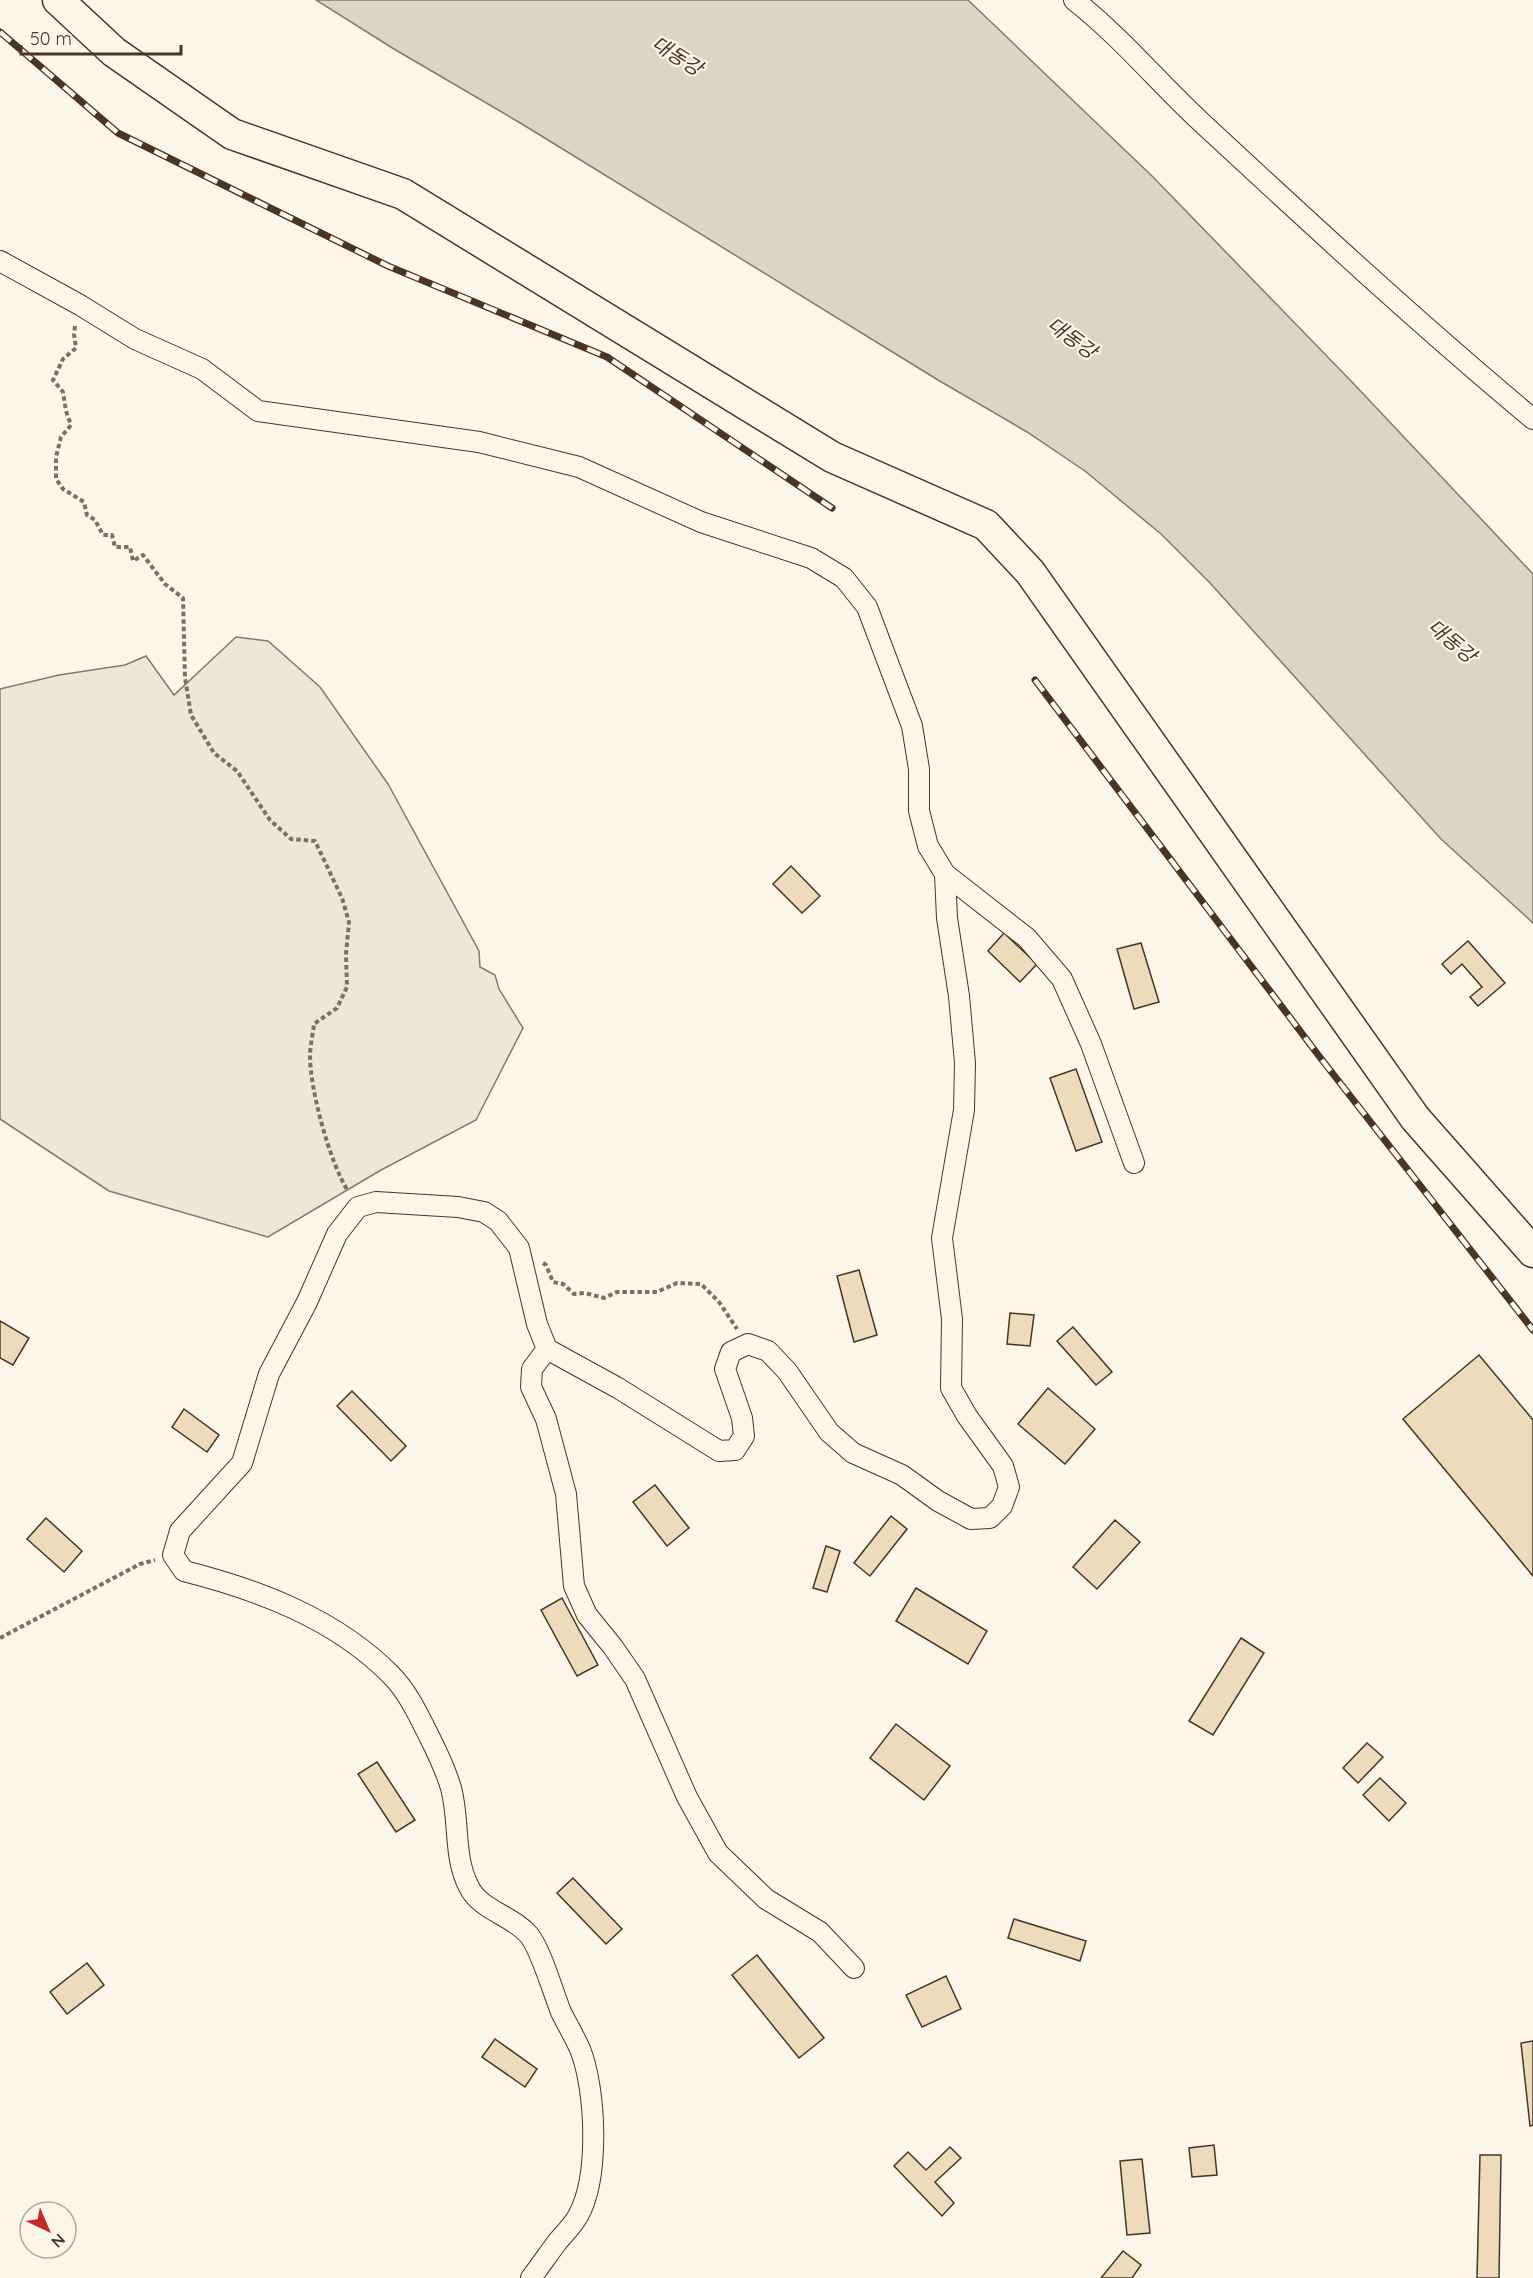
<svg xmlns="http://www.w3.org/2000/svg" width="1533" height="2278" font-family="Quicksand,'Noto Sans KR',sans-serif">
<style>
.green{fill:#ede6d9;stroke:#887966;stroke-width:1.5}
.water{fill:#dcd4c6;stroke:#887966;stroke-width:1.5}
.building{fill:#ecdcbc;stroke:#4a3520;stroke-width:1.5}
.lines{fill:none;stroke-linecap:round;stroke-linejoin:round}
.minor-casing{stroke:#4a3520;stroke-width:22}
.primary-casing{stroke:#4a3520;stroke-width:33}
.path{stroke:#7f6f5c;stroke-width:4;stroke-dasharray:4.5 3;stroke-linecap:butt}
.minor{stroke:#fbf6e9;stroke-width:20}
.primary{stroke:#fbf6e9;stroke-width:30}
.rail-casing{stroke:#4a3520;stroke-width:7}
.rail{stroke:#fbf6e9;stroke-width:4.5;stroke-dasharray:14;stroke-linecap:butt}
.labels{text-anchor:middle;stroke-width:4.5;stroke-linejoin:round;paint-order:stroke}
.water-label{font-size:20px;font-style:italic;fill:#4a3520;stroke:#fbf6e9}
</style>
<rect width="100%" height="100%" fill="#fbf6e9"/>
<!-- green -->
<polygon class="green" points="236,637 268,641 320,687 388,784 479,951 480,967 495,975 499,989 523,1028 476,1120 381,1170 268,1237 109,1191 0,1119 0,689 59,675 125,665 146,656 174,695"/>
<!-- water -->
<polygon class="water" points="316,0 968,0 1152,176 1352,382 1533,574 1533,923 1441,839 1210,583 1161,534 1085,471 1027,432 938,380 522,124 394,49"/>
<!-- building -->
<g class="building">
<polygon points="791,866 820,896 802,913 773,884"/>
<polygon points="1004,933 1037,964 1020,982 988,951"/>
<polygon points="1468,941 1505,983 1478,1006 1470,997 1482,987 1462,964 1451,974 1442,964"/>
<polygon points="1141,943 1159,1002 1134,1009 1117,949"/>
<polygon points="1076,1069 1102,1142 1076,1151 1050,1078"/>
<polygon points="859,1270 877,1335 854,1342 837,1276"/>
<polygon points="1010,1313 1034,1315 1030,1346 1007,1344"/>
<polygon points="0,1321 29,1338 13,1365 0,1358"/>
<polygon points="1073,1327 1112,1372 1096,1385 1057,1341"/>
<polygon points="1479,1355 1533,1420 1533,1576 1403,1419"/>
<polygon points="1048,1388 1095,1429 1065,1464 1018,1424"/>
<polygon points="352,1391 406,1446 391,1461 337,1406"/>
<polygon points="184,1409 219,1435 207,1452 172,1427"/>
<polygon points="655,1485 689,1528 667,1546 633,1502"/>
<polygon points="891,1516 907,1529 870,1576 854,1563"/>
<polygon points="46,1518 82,1551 64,1572 27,1539"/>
<polygon points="1115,1520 1140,1542 1097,1589 1073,1567"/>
<polygon points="826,1546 840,1551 827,1592 813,1588"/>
<polygon points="916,1588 987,1631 968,1664 896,1621"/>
<polygon points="562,1598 598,1665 577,1676 541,1610"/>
<polygon points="1241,1638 1264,1653 1213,1735 1189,1721"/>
<polygon points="896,1724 950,1766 924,1800 870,1758"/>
<polygon points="1367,1743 1383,1757 1358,1783 1343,1768"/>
<polygon points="377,1762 415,1820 396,1832 358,1774"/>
<polygon points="1380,1778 1406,1803 1389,1821 1363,1795"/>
<polygon points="573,1878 622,1929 606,1944 557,1893"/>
<polygon points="1014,1919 1086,1941 1080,1961 1008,1938"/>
<polygon points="757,1955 824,2038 799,2058 732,1975"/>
<polygon points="87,1963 104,1985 67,2014 50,1992"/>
<polygon points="946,1976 961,2009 922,2027 906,1995"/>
<polygon points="495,2039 537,2069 525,2087 482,2057"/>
<polygon points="1533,2041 1533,2125 1530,2126 1521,2043"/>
<polygon points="1214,2145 1217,2175 1192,2177 1189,2148"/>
<polygon points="950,2147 961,2158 935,2182 954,2203 942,2216 894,2166 908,2152 926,2170"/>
<polygon points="1480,2155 1501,2155 1499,2278 1477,2278"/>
<polygon points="1142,2159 1150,2233 1127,2235 1120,2161"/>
<polygon points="1123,2251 1141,2265 1132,2278 1101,2278"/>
</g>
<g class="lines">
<!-- minor casing -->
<g class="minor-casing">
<g id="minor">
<path d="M1074 0C1120 36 1158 82 1201 122 1310 223 1419 324 1533 419"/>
<polyline points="0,261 80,305 135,339 202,369 258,411 479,442 579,467 701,522 811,558 844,578 867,607 912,726 919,769 919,811 928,846 945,874 1027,938 1062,979 1091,1044 1134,1163"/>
<polyline points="547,1349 532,1369 531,1387 546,1419 566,1494 574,1586 587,1615 613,1647 635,1679 687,1797 718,1853 766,1899 820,1932 854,1968"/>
<path d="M531 2278C540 2266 549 2253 558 2241 565 2233 573 2225 578 2216 600 2177 596 2089 580 2049 574 2036 567 2024 561 2012 553 1992 541 1950 529 1935 513 1916 480 1910 469 1887 453 1857 460 1821 451 1788 446 1771 438 1754 430 1738 419 1716 408 1692 391 1675 336 1619 259 1590 184 1571L173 1555 180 1531 242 1463 269 1374 307 1302 337 1234 358 1207 376 1202 458 1207 484 1212 498 1221 519 1248 537 1324 547 1349 618 1388 719 1451 735 1450 744 1436 742 1418 725 1369 731 1352 748 1344 768 1351 787 1371 829 1432 853 1453 902 1475 938 1501 971 1519 990 1518 1002 1506 1009 1487 1003 1466 967 1416 951 1388 952 1319 942 1238 964 1110 965 1063 959 996 947 918 945 874"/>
</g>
</g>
<!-- primary casing -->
<g class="primary-casing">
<polyline id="primary" points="58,0 114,52 232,134 403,194 832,457 986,525 1030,572 1415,1118 1533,1252"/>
</g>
<!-- path -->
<g class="path">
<path d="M75 326 74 334 76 348 63 359 53 380 63 392 66 411 71 425 61 437 56 457V479L63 489 84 502 87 515 95 520 103 535H112L115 547H130L133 561 143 555 165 584 183 598 185 678 191 715 214 753 237 771 270 820 291 839 315 841 342 898 349 922 346 954 347 987 337 1008 314 1024C313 1034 310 1046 310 1056 310 1090 330 1163 348 1191"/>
<polyline points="543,1263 546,1265 553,1282 563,1284 574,1294 585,1293 604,1298 617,1292 657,1292 677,1283 701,1284 719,1302 737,1329"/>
<polyline points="0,1638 140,1564 155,1560"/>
</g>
<!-- minor -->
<use href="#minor" class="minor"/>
<!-- primary -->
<use href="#primary" class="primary"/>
<!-- rail casing -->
<g class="rail-casing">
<g id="rail">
<polyline points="0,32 118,133 388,266 607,357 832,508"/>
<polyline points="1035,680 1319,1056 1533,1330"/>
</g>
</g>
<!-- rail -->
<use href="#rail" class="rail"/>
</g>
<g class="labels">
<!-- water labels -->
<g class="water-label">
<text transform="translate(677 56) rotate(32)" y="7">대동강</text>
<text transform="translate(1072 338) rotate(36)" y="7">대동강</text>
<text transform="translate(1452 641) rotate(40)" y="7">대동강</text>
</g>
</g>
<!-- north arrow -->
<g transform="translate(48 2230) rotate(136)"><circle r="28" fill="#fbf6e9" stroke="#b4a999" stroke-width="1.5"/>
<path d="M0-4.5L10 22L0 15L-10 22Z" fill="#c62828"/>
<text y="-9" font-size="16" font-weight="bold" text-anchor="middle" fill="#4a3520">N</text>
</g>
<!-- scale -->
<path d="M21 45v9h160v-9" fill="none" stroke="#4a3520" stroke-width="3"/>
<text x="30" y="45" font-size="18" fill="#4a3520" stroke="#fbf6e9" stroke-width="4.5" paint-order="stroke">50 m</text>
</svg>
